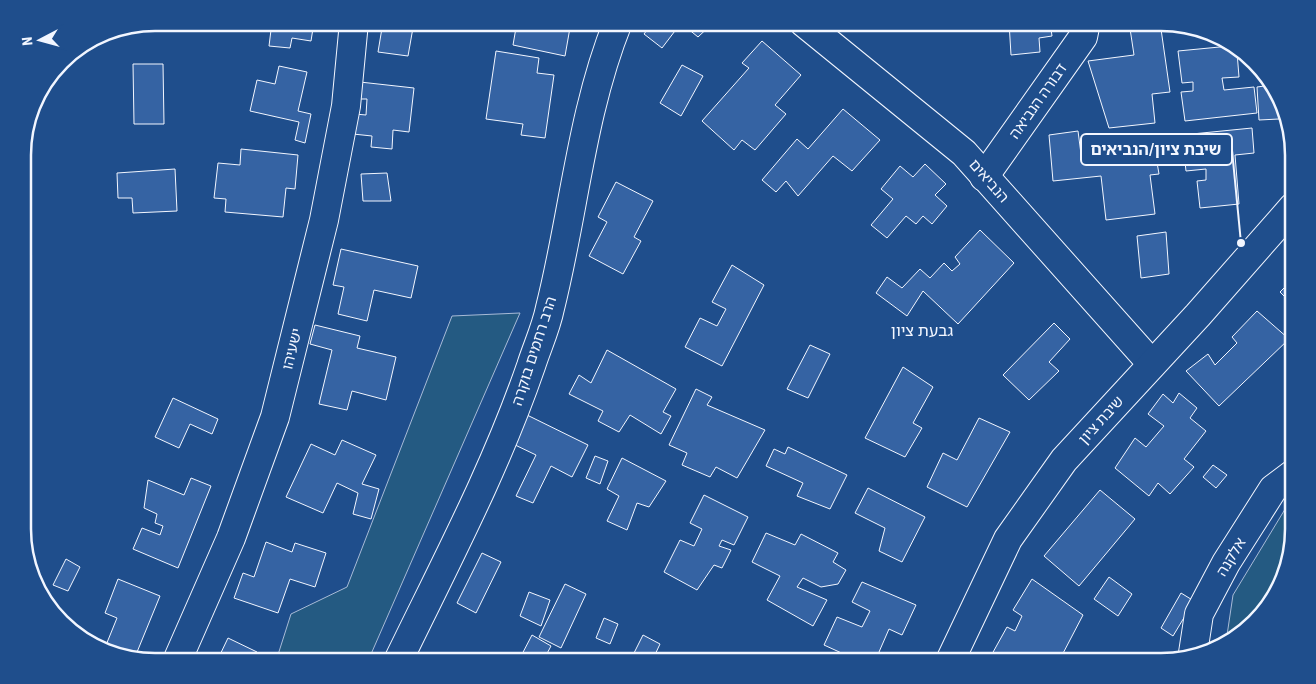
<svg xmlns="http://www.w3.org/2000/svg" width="1316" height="684" font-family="'Roboto Condensed','Noto Sans Hebrew',sans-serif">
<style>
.green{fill:#245a82;stroke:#a8bbd7}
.building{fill:#3563a3;stroke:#f2f6ff}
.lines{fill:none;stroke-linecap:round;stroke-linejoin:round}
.minor-casing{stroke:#f2f6ff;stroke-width:30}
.minor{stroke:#1f4e8c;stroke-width:28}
.labels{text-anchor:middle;stroke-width:4;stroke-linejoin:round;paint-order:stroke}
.street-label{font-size:15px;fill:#f2f6ff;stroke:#1f4e8c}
.neighbourhood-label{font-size:16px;fill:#f2f6ff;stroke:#1f4e8c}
.rim{fill:none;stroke:#f2f6ff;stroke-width:2.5}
.leader{fill:none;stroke:#f2f6ff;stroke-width:2}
.callout-dot{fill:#f2f6ff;stroke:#1f4e8c;stroke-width:2}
.callout{fill:#1f4e8c;stroke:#f2f6ff;stroke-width:2}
.callout-label{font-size:16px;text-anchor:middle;font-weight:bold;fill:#f2f6ff}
</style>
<rect width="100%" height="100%" fill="#1f4e8c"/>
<!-- green -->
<g class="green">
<polygon points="520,313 368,661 276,661 291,614 347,587 452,316"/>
<polygon points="1293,496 1293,529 1280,588 1234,639 1226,642 1233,595"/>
</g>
<!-- building -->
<g class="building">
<polygon points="156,22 198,22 198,27 100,35"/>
<polygon points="272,22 314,22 311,41 292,38 290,48 269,46"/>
<polygon points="383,22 414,22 408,56 378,52"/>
<polygon points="517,22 571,22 565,56 513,45"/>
<polygon points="653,22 714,22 698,37 681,23 662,48 644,34"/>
<polygon points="1009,22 1050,22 1052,36 1039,38 1040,52 1011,55"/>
<polygon points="1129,22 1160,22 1170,92 1152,94 1155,123 1109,128 1088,61 1134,55"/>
<polygon points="762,41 801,75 775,105 786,114 755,150 742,140 734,150 702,121 749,68 742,63"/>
<polygon points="1230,46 1237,52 1239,77 1222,78 1224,90 1254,87 1257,113 1185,121 1181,92 1193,91 1193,82 1182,83 1178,51"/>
<polygon points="496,51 539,58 537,73 554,75 545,138 521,135 523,124 486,119"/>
<polygon points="133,64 163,64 164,124 134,124"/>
<polygon points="682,65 703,76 681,116 660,103"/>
<polygon points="279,66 307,72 298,111 311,114 305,143 295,140 299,122 250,111 257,80 275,84"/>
<polygon points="360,82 414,88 409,132 393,130 392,149 371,147 372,136 353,134 355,114 366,115 367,99 358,99"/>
<polygon points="1272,85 1277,96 1279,119 1259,120 1257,87"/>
<polygon points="843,109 880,140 852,171 833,156 798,196 786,181 776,192 762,180 797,139 808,149"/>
<polygon points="1252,128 1254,153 1235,155 1239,204 1200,208 1197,181 1206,180 1206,169 1186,171 1182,135"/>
<polygon points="1078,131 1081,154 1154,145 1159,174 1150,175 1155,214 1106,220 1101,176 1053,181 1049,135"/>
<polygon points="241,149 298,155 295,189 286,188 283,217 225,212 226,199 214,198 218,163 240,165"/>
<polygon points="925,164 946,184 935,195 947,206 932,224 923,216 916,224 906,216 887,238 871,225 893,199 881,189 900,166 913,177"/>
<polygon points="175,169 177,211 133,213 132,198 118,198 117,173"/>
<polygon points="387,173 391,201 363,201 361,174"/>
<polygon points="616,182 653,201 634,237 641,241 623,274 589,256 607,222 598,217"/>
<polygon points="980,230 1014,263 958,324 923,291 907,316 876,293 887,277 902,288 920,269 930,278 944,263 952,271 960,264 955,257"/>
<polygon points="1166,232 1169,274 1141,278 1137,236"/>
<polygon points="341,249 418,266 411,298 374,290 367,321 338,314 344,287 333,285"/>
<polygon points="732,265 764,285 722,366 685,347 700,318 717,326 726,309 712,302"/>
<polygon points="1293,279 1293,305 1280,292"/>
<polygon points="1257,311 1289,339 1219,406 1186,371 1208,354 1215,365 1237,343 1232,337"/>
<polygon points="1054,323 1070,339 1049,362 1059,371 1029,400 1003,375"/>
<polygon points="315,325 360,336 357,348 396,357 386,400 352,391 347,410 319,404 332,350 310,344"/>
<polygon points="810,345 830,354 808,398 787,389"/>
<polygon points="607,350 676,389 663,412 671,416 661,434 630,415 619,432 598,421 603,411 569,394 579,375 591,383"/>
<polygon points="903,367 933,387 913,423 922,428 905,457 865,438"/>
<polygon points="696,389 712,397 707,405 765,430 737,478 716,467 710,477 682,465 687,453 669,445"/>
<polygon points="1179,393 1197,408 1190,418 1206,431 1184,459 1194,467 1170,494 1158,483 1149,496 1115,468 1135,438 1146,447 1164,426 1148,414 1163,394 1173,403"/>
<polygon points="173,398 218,419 212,434 190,424 179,448 155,437"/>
<polygon points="525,414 588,445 572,477 551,466 533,503 516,496 536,455 511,443"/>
<polygon points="979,418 1010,432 967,507 927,487 943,453 957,460"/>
<polygon points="342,440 376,455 362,484 379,489 371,519 353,514 358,493 337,483 323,513 286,497 311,444 335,455"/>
<polygon points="788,447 847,475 830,509 797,496 803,483 766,466 774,449 785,454"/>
<polygon points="595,456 608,461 600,484 586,478"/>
<polygon points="622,458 666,481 649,507 637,503 627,530 607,521 619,496 607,489"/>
<polygon points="1213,465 1227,475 1216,488 1203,477"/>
<polygon points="191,478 211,486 178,568 133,549 142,528 160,535 163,526 155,523 157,514 144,508 148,480 184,495"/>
<polygon points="868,488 925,517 902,562 879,551 885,528 855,513"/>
<polygon points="1100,490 1135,519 1079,586 1044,556"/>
<polygon points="704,495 748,517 734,545 722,540 719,546 731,550 722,568 714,565 697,590 664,572 680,540 694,546 702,529 690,523"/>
<polygon points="766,533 795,545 801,534 838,553 833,562 846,570 838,584 821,587 803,578 797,587 827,600 813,626 767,600 780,576 752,562"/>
<polygon points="266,542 292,552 295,543 326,553 315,587 290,579 278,613 234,598 243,573 254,577"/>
<polygon points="482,553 501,562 476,613 457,603"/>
<polygon points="66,559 80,567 68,591 53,585"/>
<polygon points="1109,577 1132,594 1118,616 1094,599"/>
<polygon points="118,579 160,596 135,657 104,650 117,618 105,613"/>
<polygon points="1032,579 1083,615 1059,661 1004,661 992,654 1007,627 1015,631 1022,616 1013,610"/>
<polygon points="862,582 916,605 902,635 889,629 879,652 891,657 889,661 859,661 824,645 837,617 862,627 870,611 852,602"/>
<polygon points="565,584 586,594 561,648 539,637"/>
<polygon points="529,592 550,600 541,626 520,616"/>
<polygon points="1181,593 1194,601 1173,636 1161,628"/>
<polygon points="604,618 618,624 610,644 596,638"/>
<polygon points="532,635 551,646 543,661 527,661 520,658"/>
<polygon points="643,635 660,644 652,661 630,661"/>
<polygon points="228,638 257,652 252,661 217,661"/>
<polygon points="201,654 216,661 197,661"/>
<polygon points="726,655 744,661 722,661"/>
</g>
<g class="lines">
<!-- minor casing -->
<g class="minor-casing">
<g id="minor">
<polyline points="803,22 964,153 1152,364"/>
<polyline points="984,177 1083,37 1086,22"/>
<polyline points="1193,653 1199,614 1226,563 1273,489 1293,474"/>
<polyline points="177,661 231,538 275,417 324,220 346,106 354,22"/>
<path d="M398 661C445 564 496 468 531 366 537 347 546 328 550 308 574 213 581 114 618 22"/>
<polyline points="950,661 1008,539 1064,460 1198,315 1293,207"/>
</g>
</g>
<!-- minor -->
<use href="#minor" class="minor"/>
</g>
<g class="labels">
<!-- street labels -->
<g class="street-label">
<text transform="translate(1038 101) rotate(-55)" y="5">דבורה הנביאה</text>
<text transform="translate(989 181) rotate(49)" y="5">הנביאים</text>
<text transform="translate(292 349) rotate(-76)" y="5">ישעיהו</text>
<text transform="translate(534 351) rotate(-72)" y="5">הרב רחמים בוקרה</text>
<text transform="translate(1101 420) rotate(-48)" y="5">שיבת ציון</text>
<text transform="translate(1231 557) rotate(-59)" y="5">אלקנה</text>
</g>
<!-- neighbourhood labels -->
<g class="neighbourhood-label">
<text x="922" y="336">גבעת ציון</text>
</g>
</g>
<!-- crop -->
<path d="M0 0H1316V684H0ZM155 31H1161A124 124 0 0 1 1285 155V529A124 124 0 0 1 1161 653H155A124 124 0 0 1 31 529V155A124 124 0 0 1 155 31Z" fill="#1f4e8c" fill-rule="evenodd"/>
<path class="rim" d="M155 31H1161A124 124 0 0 1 1285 155V529A124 124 0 0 1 1161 653H155A124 124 0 0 1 31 529V155A124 124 0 0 1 155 31Z"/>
<!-- callouts -->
<path class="leader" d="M1241 243L1232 150"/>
<circle class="callout-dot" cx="1241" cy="243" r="5"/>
<rect class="callout" x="1081" y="134" width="151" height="31" rx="5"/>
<g class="callout-label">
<text x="1156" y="155">שיבת ציון/הנביאים</text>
</g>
<!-- north arrow -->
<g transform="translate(40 40) rotate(264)" stroke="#1f4e8c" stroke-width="4" paint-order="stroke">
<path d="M0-4L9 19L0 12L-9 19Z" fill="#f2f6ff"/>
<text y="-8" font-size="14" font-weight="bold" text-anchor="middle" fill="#f2f6ff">N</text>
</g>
</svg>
